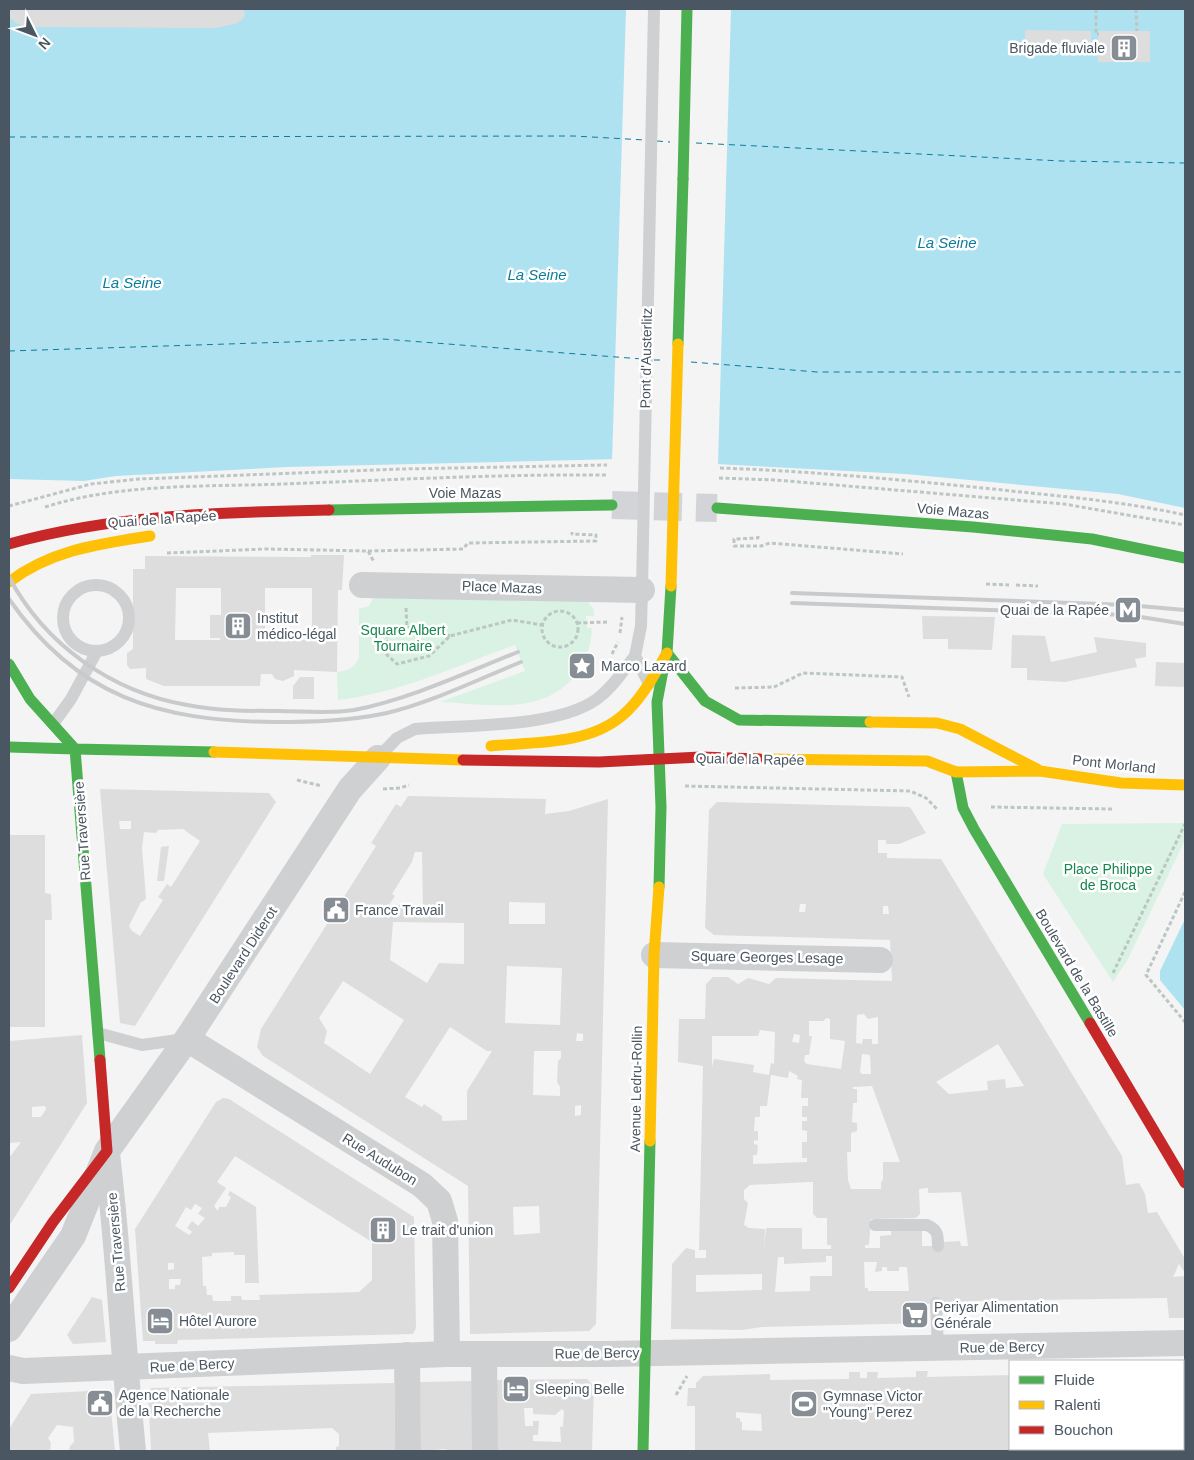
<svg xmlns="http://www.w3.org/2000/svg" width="1194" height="1460" font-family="Helvetica,sans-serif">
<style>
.green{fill:#d9f2e3}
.water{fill:#aee2f0}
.pier{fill:#f4f4f4}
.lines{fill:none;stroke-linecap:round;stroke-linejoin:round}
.ferry{stroke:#0c7c9b;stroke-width:1;stroke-dasharray:6 5;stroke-linecap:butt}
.building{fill:#ddddde;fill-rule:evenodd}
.primary-tunnel{stroke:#d2d4d7;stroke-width:28;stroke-dasharray:28 14;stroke-linecap:butt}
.path{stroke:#bcc7c4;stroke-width:3;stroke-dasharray:4 2.5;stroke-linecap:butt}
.lane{stroke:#ced0d2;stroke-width:12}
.street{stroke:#ced0d2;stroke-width:26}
.fast{stroke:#4caf50;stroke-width:11}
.slow{stroke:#ffc107;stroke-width:11}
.jam{stroke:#c62828;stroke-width:11}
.rail{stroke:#c9cacc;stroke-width:4}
.lane-bridge{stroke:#ced0d2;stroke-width:12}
.fast-bridge{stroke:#4caf50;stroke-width:11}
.slow-bridge{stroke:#ffc107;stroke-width:11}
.labels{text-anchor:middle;stroke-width:5;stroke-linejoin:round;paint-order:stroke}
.poi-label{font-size:14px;fill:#4a5661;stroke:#fff;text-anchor:start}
.street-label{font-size:14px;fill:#4a5661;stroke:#fff}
.park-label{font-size:14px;fill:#17864f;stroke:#fff}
.water-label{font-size:15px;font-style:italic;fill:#0c7c9b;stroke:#fff}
</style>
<rect width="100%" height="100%" fill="#f4f4f4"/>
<!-- green -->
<g class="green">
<path d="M373 598 587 600 594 610V616H586L587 628H592C591 648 585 663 573 678 540 716 485 704 440 702L525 671 515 645C462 664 394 695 338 700L337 672C348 671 355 667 359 657V609L369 606Z"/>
<polygon points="1185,823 1185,840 1128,959 1113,982 1043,874 1062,824"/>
</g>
<!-- water -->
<g class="water">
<polygon points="9,9 1185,9 1185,508 1118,494 905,474 619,459 287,467 116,476 84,481 9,479"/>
<polygon points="1185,919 1185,1010 1160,980 1160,971"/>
</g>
<!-- pier -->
<polygon class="pier" points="626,9 731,9 718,465 612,462"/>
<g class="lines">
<!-- ferry -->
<g class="ferry">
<polyline points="9,137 574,136 645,140"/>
<polyline points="657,141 670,142"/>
<polyline points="696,143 1062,161 1185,163"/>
<polyline points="9,351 383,339 642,359"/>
<polyline points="654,360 665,360"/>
<polyline points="691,362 817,372 1185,372"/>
</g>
</g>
<!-- building -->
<g class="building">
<polygon points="11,9 243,9 245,14 243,19 235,24 215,28 27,27 16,23 9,17"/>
<polygon points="1025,30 1091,31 1091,51 1025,50"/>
<rect x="1098" y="31" width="52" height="31"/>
<path d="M311 555H344L342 590H338L337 672 294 670V676L283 681 275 679 272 674H261L260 686H164L146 679V668L130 669 127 665V653L133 649V569H145V556L311 557ZM176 588H221V615H210V638H220V640H175ZM265 588H312V640L265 639Z"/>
<polygon points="922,616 995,617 992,650 948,649 948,639 923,639"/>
<polygon points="1012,635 1045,636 1051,662 1097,652 1094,637 1146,643 1146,657 1135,659 1137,667 1065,682 1027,680 1027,668 1011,668"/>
<polygon points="1156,662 1185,663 1185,687 1155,686"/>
<polygon points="300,677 314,677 314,699 293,699 293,686"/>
<path d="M100 789 269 793 276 802 135 1026 120 1023ZM119 821H131V829H120ZM183 829 200 841 171 887 167 884 158 897 163 900 140 936 132 931 129 926 141 902 144 901 146 898 142 848 144 832 156 833 158 830Z"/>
<path d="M408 796 546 799 545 814 569 811 608 799 596 1324 589 1331 470 1334 468 1186 263 1056 257 1047 261 1029 376 846 371 843 396 804 401 807ZM415 852H422L423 913H415L414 905H395L394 913 387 908 395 896 392 894 412 862ZM509 902 545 903V924H509ZM393 922 464 923V964L439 963 427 983 390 960ZM507 966 562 968 560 1025 505 1023ZM343 981 404 1020 370 1074 324 1043 327 1031 319 1018ZM450 1027 487 1051H492L467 1091V1120L442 1121V1116L424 1104 422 1107 405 1097ZM577 1033 583 1034V1041H576ZM534 1051H561V1058L558 1061 557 1082 560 1087V1096L533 1095ZM581 1105V1115L575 1116V1106ZM539 1206 540 1233 514 1235 513 1207Z"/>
<path d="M717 802 910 807 926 833 899 844H886V840H878V853H887V858L941 859 1122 1156 1126 1185 1139 1183 1145 1194 1148 1213 1157 1212 1185 1259V1273L1179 1264 1173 1277 1185 1276V1318H1169L1167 1298 974 1301 926 1304 928 1323 762 1327 742 1330 671 1329 672 1264 686 1248 695 1250V1258H706V1250H699L703 1066 678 1062 679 1019H705L706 984 713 977H728L738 984 748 978 769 984 776 978 892 981 890 940 714 935 705 928 709 810ZM800 904H806L805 912H799ZM883 906H888L889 914H883ZM864 1014 868 1019 878 1017V1044H872V1039H863L862 1044 856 1043 857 1015ZM826 1018 830 1019V1039L845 1041 841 1069 807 1064 804 1061 805 1055H809L812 1036H809V1021H824ZM760 1030 775 1032 774 1064 771 1063 769 1075 753 1072 754 1065 714 1059 712 1067V1036H758ZM794 1034 800 1035 799 1043 792 1042ZM998 1044 1024 1086 1006 1088 1005 1079 987 1081 988 1090 949 1094 936 1082ZM862 1054 870 1055 871 1074H862L860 1072ZM789 1071 798 1076 797 1079 802 1080 801 1098H808V1106H802V1117H807V1121H802V1130L807 1131V1142H802V1158H807V1162L753 1164V1155H757L758 1145 754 1144V1140L758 1141V1131H754L755 1117H760V1106H767L771 1075 788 1078ZM872 1086 900 1162H883V1180L881 1182V1189H851L848 1180 847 1152H851V1133L857 1131V1123L852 1122 853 1103H857V1089H853V1087ZM809 1182H813V1214L817 1218H827V1245H831V1249H802V1228H766L764 1250 765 1229 749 1228 744 1225 748 1203 744 1199V1190L750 1185ZM928 1188V1193L961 1192 968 1246H961L960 1241 944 1242 941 1246H922V1229L891 1230V1235L880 1236V1248H865V1245H869L871 1219 916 1218 920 1214 919 1189ZM826 1256H832V1276H810V1291L775 1292 778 1257H784V1264L826 1262ZM864 1262H877L875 1272 882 1271V1267H887V1271H899V1267H907L909 1291H868V1288H865ZM762 1274V1290L696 1292V1275Z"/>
<polygon points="9,835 45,835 45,893 51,894 52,920 45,920 45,1027 9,1027"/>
<polygon points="169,846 164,881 157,881 161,847"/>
<path d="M82 1035 87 1103 9 1226V1158L21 1142 9 1143V1041ZM45 1106 46 1109 41 1117H32V1107Z"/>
<path d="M223 1098 229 1099 414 1217 416 1328 413 1334 178 1340 177 1344H155V1341H143L135 1229 216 1102ZM235 1156 372 1242V1280L359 1292 259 1295 260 1300H242L241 1296H231V1301H213L212 1295H207L206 1286H203L202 1257 212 1256V1253L234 1252V1255H245V1283H259L256 1207 230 1191 228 1195 231 1197 226 1207H219L218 1211 214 1206 226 1188 217 1182ZM195 1204 202 1208 198 1214 205 1218 198 1226 192 1221 187 1228 192 1232 189 1235 175 1226 186 1207 191 1210ZM168 1263H174V1269L168 1270ZM169 1279H181L180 1285H175V1289H169Z"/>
<polygon points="92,1297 102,1300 106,1342 73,1344 67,1335"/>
<path d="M916 1371H928L927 1377 1010 1375V1449H1043V1451H695V1406H687L688 1388H696V1383L703 1376 770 1374V1380L849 1379V1372H860V1378H867V1372H878L877 1378 916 1377ZM736 1412 761 1414 762 1431 742 1430V1421L740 1422V1418H736Z"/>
<path d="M587 1379 594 1386 592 1451H496L495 1380ZM524 1408H533V1414L555 1415 562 1409 564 1411 563 1426 560 1427 561 1442 533 1441V1435H538L539 1421H533V1426H525Z"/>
<polygon points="472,1381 473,1451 446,1451 446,1449 421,1451 420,1382"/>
<polygon points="394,1383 395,1451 336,1451 336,1447 339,1446 339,1434 332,1428 208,1433 210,1451 151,1451 148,1392 151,1388"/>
<polygon points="109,1390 115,1451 69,1451 70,1446 74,1442 73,1427 57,1425 48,1438 51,1443 50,1451 9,1451 9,1429 31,1394"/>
<polygon points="1183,1399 1185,1403 1185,1451 1111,1451 1111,1449 1183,1449"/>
</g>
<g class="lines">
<!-- primary-tunnel -->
<polyline class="primary-tunnel" points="612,505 717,508"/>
<!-- path -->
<g class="path">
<polyline points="1096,9 1096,34 1099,34"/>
<polyline points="1136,9 1137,31"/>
<path d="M720 468C811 471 902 480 993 489 1057 496 1122 501 1185 515"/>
<polyline points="719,478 775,480 1064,504 1185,525"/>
<polyline points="9,506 91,484 139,479 401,469 607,465"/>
<path d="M45 507C121 483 203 487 282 484 390 480 499 474 607 475"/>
<polyline points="758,536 758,538 734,539 734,546 761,546 770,543 903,554"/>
<polyline points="368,551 463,549 468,543 596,541 596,535 572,534 572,532"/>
<polyline points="167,553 265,549 368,551 374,562"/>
<polyline points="986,584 1009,585"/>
<polyline points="1016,585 1038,586"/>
<polyline points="406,608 407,628"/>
<circle cx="560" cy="629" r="18"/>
<polyline points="577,623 607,622"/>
<polyline points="620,633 622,617"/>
<path d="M450 636C428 629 408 622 387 634V655L397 664 429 656 450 636 512 620 542 625"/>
<polyline points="612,654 618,642"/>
<polyline points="735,688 774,687 803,673 902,677 909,697"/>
<polyline points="297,780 322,786"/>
<polyline points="685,786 910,791 926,798 937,809"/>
<polyline points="383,789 400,788 409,785"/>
<polyline points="991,807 1112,809"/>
<polyline points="1185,892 1146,975 1185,1022"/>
<polyline points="1113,973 1185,824"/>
<polyline points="676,1395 687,1376"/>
</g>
<!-- lane -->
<g class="lane">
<circle cx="96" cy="618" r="33"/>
<polyline points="642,588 641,626 635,656 649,684"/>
<polyline points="53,724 71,699 97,651"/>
<path d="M379 757 397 738 415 729C465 725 557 728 597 699 613 687 623 671 635 656"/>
<polyline points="98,1033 142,1045 185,1039"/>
<path d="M875 1225H927C938 1230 938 1235 938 1246"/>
<polyline points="936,1303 938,1348"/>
</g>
<!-- street -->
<g class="street">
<polyline points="362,585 642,590"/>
<polyline points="654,955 880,960"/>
<polyline points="187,1039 422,1185 439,1201 445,1221 447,1354"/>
<path d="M107 1154C119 1253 123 1352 133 1451"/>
<polyline points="9,1329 73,1236 107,1151 187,1039 350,789 378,758"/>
<polyline points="484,1354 485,1451"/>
<polyline points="407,1355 408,1451"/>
<polyline points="9,1368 23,1371 447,1354 607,1354 1185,1343"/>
</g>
<!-- fast -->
<g class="fast">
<polyline points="683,179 687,9"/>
<polyline points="717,508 973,527 1092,539 1185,558"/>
<polyline points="329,510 612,505"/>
<polyline points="671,586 667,653 705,701 739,720 870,722"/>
<polyline points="9,664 30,699 75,749 214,752"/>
<polyline points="9,747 75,749 100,1060"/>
<polyline points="956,772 963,808 974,829 1090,1023"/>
<polyline points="659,887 661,807 657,702 666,655"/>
<polyline points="643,1451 650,1141"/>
</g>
<!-- slow -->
<g class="slow">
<path d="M9 582C51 550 99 544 150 536"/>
<polyline points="870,722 937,723 960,729 1037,769"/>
<path d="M491 746C534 742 589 745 623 715 642 699 654 675 667 653"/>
<polyline points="214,752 463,760"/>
<polyline points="759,759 927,761 956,772 1040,771 1121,783 1185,785"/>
<polyline points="650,1141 654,955 659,887"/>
</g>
<!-- jam -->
<g class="jam">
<path d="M9 544C112 515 222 512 329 510"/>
<polyline points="463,760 599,762 701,757 759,759"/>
<polyline points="1090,1023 1185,1183"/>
<polyline points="9,1288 53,1222 107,1151 100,1060"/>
</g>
<!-- rail -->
<g class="rail">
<path d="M9 577C45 645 112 692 187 705 217 711 248 711 278 711 302 711 330 714 354 710 410 699 465 673 518 652"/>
<polyline points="792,593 1128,605 1185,610"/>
<path d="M9 599C77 697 159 721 274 722 312 722 349 721 387 713 430 703 479 679 521 662"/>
<polyline points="792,603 1128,615 1185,624"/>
</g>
<!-- lane-bridge -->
<polyline class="lane-bridge" points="642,587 654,9"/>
<!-- fast-bridge -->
<polyline class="fast-bridge" points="678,344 683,179"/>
<!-- slow-bridge -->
<polyline class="slow-bridge" points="671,586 678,344"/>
</g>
<!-- icons -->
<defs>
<g id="building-square" transform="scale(1.4375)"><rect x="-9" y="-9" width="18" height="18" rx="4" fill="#868d94" stroke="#fff"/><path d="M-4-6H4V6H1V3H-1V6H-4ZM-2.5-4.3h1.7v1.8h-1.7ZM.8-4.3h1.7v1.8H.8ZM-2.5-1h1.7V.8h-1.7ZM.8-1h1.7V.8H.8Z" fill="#fff"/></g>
<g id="metro-square" transform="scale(1.4375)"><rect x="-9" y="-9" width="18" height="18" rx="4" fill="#868d94" stroke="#fff"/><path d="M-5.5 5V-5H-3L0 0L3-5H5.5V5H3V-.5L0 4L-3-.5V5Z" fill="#fff"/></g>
<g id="sight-square" transform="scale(1.4375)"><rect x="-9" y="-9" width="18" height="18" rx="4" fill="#868d94" stroke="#fff"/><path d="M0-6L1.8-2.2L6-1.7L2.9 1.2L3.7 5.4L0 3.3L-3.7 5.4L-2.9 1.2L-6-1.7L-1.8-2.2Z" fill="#fff"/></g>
<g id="civic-square" transform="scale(1.4375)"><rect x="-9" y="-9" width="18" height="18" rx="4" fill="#868d94" stroke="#fff"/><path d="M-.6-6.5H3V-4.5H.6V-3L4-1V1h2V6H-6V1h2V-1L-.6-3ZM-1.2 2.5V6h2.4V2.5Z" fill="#fff"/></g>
<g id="supermarket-square" transform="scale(1.4375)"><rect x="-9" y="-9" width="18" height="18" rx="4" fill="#868d94" stroke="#fff"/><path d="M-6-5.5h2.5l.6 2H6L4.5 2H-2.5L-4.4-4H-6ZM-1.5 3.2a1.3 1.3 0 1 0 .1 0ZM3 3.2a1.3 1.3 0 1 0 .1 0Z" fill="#fff"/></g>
<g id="hotel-square" transform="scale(1.4375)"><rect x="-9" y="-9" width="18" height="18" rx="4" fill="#868d94" stroke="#fff"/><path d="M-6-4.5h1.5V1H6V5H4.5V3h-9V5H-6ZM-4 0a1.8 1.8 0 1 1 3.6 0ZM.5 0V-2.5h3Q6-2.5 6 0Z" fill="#fff"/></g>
<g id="stadium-square" transform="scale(1.4375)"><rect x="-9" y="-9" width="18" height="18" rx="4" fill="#868d94" stroke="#fff"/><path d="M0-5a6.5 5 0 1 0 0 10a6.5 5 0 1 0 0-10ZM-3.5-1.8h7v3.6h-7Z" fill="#fff"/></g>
</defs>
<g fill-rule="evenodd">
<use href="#building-square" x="1124" y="48"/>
<use href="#metro-square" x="1128" y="610"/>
<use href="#building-square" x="238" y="626"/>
<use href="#sight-square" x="582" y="666"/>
<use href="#civic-square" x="336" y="910"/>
<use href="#building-square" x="383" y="1230"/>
<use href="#supermarket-square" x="915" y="1315"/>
<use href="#hotel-square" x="160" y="1321"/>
<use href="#hotel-square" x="516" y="1389"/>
<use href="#civic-square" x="100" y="1403"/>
<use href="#stadium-square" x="804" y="1404"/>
</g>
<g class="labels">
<!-- poi labels -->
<g class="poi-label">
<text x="1105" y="53" text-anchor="end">Brigade fluviale</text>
<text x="1109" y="615" text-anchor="end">Quai de la Rapée</text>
<text x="257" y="623">Institut<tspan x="257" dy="16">médico-légal</tspan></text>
<text x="601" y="671">Marco Lazard</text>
<text x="355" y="915">France Travail</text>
<text x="402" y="1235">Le trait d'union</text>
<text x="934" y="1312">Periyar Alimentation<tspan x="934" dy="16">Générale</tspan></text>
<text x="179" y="1326">Hôtel Aurore</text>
<text x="535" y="1394">Sleeping Belle</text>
<text x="119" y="1400">Agence Nationale<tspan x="119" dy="16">de la Recherche</tspan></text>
<text x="823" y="1401">Gymnase Victor<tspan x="823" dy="16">"Young" Perez</tspan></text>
</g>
<!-- street labels -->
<g class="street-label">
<text transform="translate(646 358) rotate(-89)" y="5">Pont d'Austerlitz</text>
<text x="465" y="498">Voie Mazas</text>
<text transform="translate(953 511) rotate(5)" y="5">Voie Mazas</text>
<text transform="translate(162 519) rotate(-4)" y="5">Quai de la Rapée</text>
<text transform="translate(502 587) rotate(2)" y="5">Place Mazas</text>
<text transform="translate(750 759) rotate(1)" y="5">Quai de la Rapée</text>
<text transform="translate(1114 764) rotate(6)" y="5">Pont Morland</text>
<text transform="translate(82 831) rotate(-94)" y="5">Rue Traversière</text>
<text transform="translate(243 955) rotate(-57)" y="5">Boulevard Diderot</text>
<text transform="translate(767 957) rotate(1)" y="5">Square Georges Lesage</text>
<text transform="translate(1077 973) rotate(59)" y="5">Boulevard de la Bastille</text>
<text transform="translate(636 1089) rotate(-89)" y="5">Avenue Ledru-Rollin</text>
<text transform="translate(380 1159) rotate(32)" y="5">Rue Audubon</text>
<text transform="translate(116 1242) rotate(-95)" y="5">Rue Traversière</text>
<text transform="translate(1002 1347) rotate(-1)" y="5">Rue de Bercy</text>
<text transform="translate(597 1353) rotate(-1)" y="5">Rue de Bercy</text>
<text transform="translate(192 1365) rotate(-3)" y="5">Rue de Bercy</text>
</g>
<!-- park labels -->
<g class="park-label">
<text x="403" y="635">Square Albert<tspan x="403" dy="16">Tournaire</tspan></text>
<text x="1108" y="874">Place Philippe<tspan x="1108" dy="16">de Broca</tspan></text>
</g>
<!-- water labels -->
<g class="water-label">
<text x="947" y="248">La Seine</text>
<text x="537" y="280">La Seine</text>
<text x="132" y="288">La Seine</text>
</g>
</g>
<!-- border -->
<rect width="1194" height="1460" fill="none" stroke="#4a5661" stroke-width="20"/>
<!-- legend -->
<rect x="1009" y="1360" width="175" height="90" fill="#ffffff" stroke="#b7bbc0"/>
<rect x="1019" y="1376" width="25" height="8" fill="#4caf50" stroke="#b7bbc0"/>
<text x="1054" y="1385" font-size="15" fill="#4a5661">Fluide</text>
<rect x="1019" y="1401" width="25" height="8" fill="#ffc107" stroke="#b7bbc0"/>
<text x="1054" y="1410" font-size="15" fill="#4a5661">Ralenti</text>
<rect x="1019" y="1426" width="25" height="8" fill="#c62828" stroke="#b7bbc0"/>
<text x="1054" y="1435" font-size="15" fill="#4a5661">Bouchon</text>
<!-- north arrow -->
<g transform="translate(35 35) rotate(132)" stroke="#ffffff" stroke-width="4" paint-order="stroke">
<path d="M0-4L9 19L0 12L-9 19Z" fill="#4a5661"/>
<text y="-8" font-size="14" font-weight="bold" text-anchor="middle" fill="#4a5661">N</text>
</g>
</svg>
